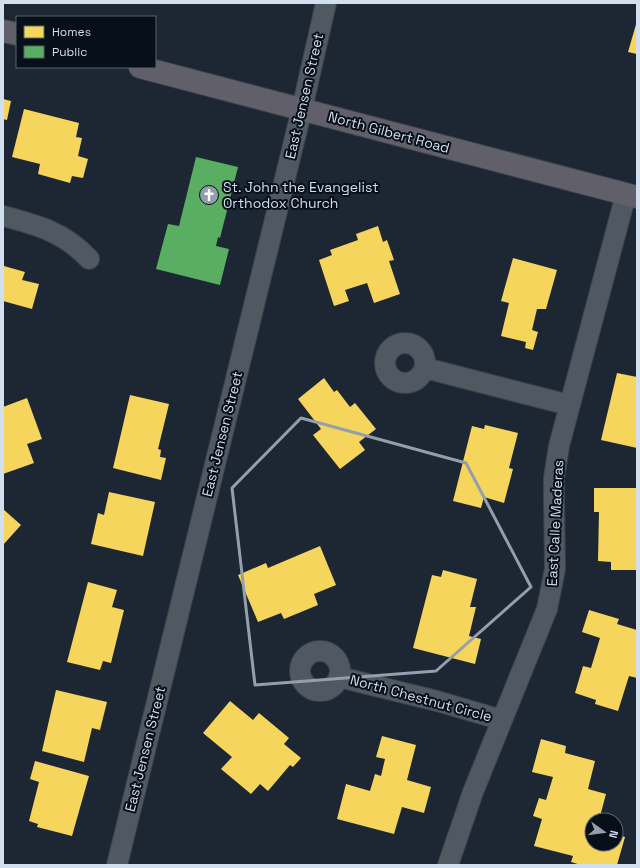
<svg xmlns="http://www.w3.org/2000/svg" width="640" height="868" font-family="'Space Grotesk',sans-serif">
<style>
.homes{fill:#f6d55c}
.public{fill:#5aae61}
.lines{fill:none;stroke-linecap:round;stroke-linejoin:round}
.minor-casing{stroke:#3a424c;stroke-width:22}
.primary-casing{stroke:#3a424c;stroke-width:24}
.minor{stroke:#505862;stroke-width:20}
.primary{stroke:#615f69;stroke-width:22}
.marked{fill:none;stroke:#939fad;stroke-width:3;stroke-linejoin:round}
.labels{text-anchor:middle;stroke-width:4;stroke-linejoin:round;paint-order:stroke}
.street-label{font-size:14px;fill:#d2dfee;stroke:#070f19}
.poi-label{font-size:14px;fill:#d2dfee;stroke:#070f19;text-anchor:start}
</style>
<rect width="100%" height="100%" fill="#1d2733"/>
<!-- homes -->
<g class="homes">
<polygon points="637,21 637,54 628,52"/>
<polygon points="3,99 11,101 7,120 3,119"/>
<polygon points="24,109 79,123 76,137 82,138 78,156 88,159 83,178 72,176 70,183 38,174 40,164 12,157"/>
<polygon points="378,226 383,242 387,240 394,260 389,261 400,294 374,303 367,283 345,290 349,301 334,306 319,260 332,255 330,250 358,240 356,234"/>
<polygon points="513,258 557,270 546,309 537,309 532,330 538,332 533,350 525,348 526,342 501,336 509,303 501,301"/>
<polygon points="4,266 25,272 22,280 39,284 32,309 3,301"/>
<polygon points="617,373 637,377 637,448 601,440"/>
<polygon points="324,378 334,392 337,390 350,407 355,403 376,429 359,442 365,450 340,469 313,435 321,429 298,399"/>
<polygon points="130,395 169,404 158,449 161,450 160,457 166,458 161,480 113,468"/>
<polygon points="27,398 42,439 27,444 34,463 3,474 3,407"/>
<polygon points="485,425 518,433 509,468 513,469 504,503 484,497 481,508 453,501 472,426 484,429"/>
<polygon points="594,488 637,488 637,570 611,570 611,562 598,561 599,512 594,512"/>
<polygon points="109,492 155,502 143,556 91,544 98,513 104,515"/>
<polygon points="3,509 21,525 3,545"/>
<polygon points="320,546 336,585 314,594 318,605 284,619 281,613 258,622 238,575 266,563 268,568"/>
<polygon points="443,570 477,579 470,607 476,607 469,636 481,639 475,664 413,648 432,575 441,577"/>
<polygon points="88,582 117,590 112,607 124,610 111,663 103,661 100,670 67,662"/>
<polygon points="589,610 619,619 617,624 637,630 637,678 629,676 618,711 595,704 596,700 575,693 583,666 591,668 600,638 582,632"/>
<polygon points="56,690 107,702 100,730 92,728 84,762 42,751"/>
<polygon points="230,701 253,720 259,713 289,738 284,744 301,758 293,767 290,765 268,791 260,784 251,794 221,769 232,757 203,733"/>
<polygon points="382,736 416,745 407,780 431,787 424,813 402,807 394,834 337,819 346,784 370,791 375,774 381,776 385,759 376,757"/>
<polygon points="541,739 566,746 565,753 595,761 588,789 606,794 599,820 592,820 592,844 616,844 616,834 625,837 617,865 581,865 571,862 573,856 534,846 542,819 533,816 539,798 546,800 553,777 532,772"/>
<polygon points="35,761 89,776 72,836 37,827 38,824 29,821 39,782 30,779"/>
</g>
<!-- public -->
<polygon class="public" points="196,157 238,167 220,238 218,237 216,246 229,249 220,285 156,269 168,224 179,226"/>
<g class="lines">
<!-- minor casing -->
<g class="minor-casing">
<g id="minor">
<path d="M3 216C37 225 64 232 89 259"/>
<circle cx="405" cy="363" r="20"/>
<polyline points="425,368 569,405"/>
<circle cx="320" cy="671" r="20"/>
<polyline points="339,677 437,701 502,720"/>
<polyline points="117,865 302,109 326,3"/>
<polyline points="448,865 473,792 547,609 555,569 554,497 554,478 559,446 626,194"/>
</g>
</g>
<!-- primary casing -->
<g class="primary-casing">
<g id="primary">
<polyline points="3,31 17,34"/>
<polyline points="140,67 637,197"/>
</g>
</g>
<!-- minor -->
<use href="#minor" class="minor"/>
<!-- primary -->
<use href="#primary" class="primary"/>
</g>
<!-- marked area -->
<path class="marked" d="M301 418 466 463 531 587 436 671 255 685 232 488Z"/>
<!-- icons -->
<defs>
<g id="church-disc" transform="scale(1)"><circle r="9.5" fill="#939fad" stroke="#070f19"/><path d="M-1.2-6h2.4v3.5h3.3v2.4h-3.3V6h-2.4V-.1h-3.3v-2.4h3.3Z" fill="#fff"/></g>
</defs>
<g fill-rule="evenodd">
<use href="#church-disc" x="209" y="195"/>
</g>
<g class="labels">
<!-- street labels -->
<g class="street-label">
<text transform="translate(304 96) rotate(-77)" y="5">East Jensen Street</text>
<text transform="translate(389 132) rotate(15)" y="5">North Gilbert Road</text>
<text transform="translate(222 434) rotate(-76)" y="5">East Jensen Street</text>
<text transform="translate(555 523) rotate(-87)" y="5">East Calle Maderas</text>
<text transform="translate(421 698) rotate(15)" y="5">North Chestnut Circle</text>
<text transform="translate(145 749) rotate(-76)" y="5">East Jensen Street</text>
</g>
<!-- poi labels -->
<g class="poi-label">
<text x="223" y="192">St. John the Evangelist<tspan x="223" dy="16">Orthodox Church</tspan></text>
</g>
</g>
<!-- border -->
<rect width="640" height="868" fill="none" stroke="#d2dfee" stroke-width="8"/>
<!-- legend -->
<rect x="16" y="16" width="140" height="52" fill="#070f19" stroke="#58626e"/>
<rect x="24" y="26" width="20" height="12" fill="#f6d55c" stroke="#58626e"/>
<text x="52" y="36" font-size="12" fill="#d2dfee">Homes</text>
<rect x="24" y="46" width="20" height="12" fill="#5aae61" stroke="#58626e"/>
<text x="52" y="56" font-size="12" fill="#d2dfee">Public</text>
<!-- north arrow -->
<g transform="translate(604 832) rotate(104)"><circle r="19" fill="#070f19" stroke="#58626e"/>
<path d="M0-3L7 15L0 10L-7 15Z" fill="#939fad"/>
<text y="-6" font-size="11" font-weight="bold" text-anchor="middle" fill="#d2dfee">N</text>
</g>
</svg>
